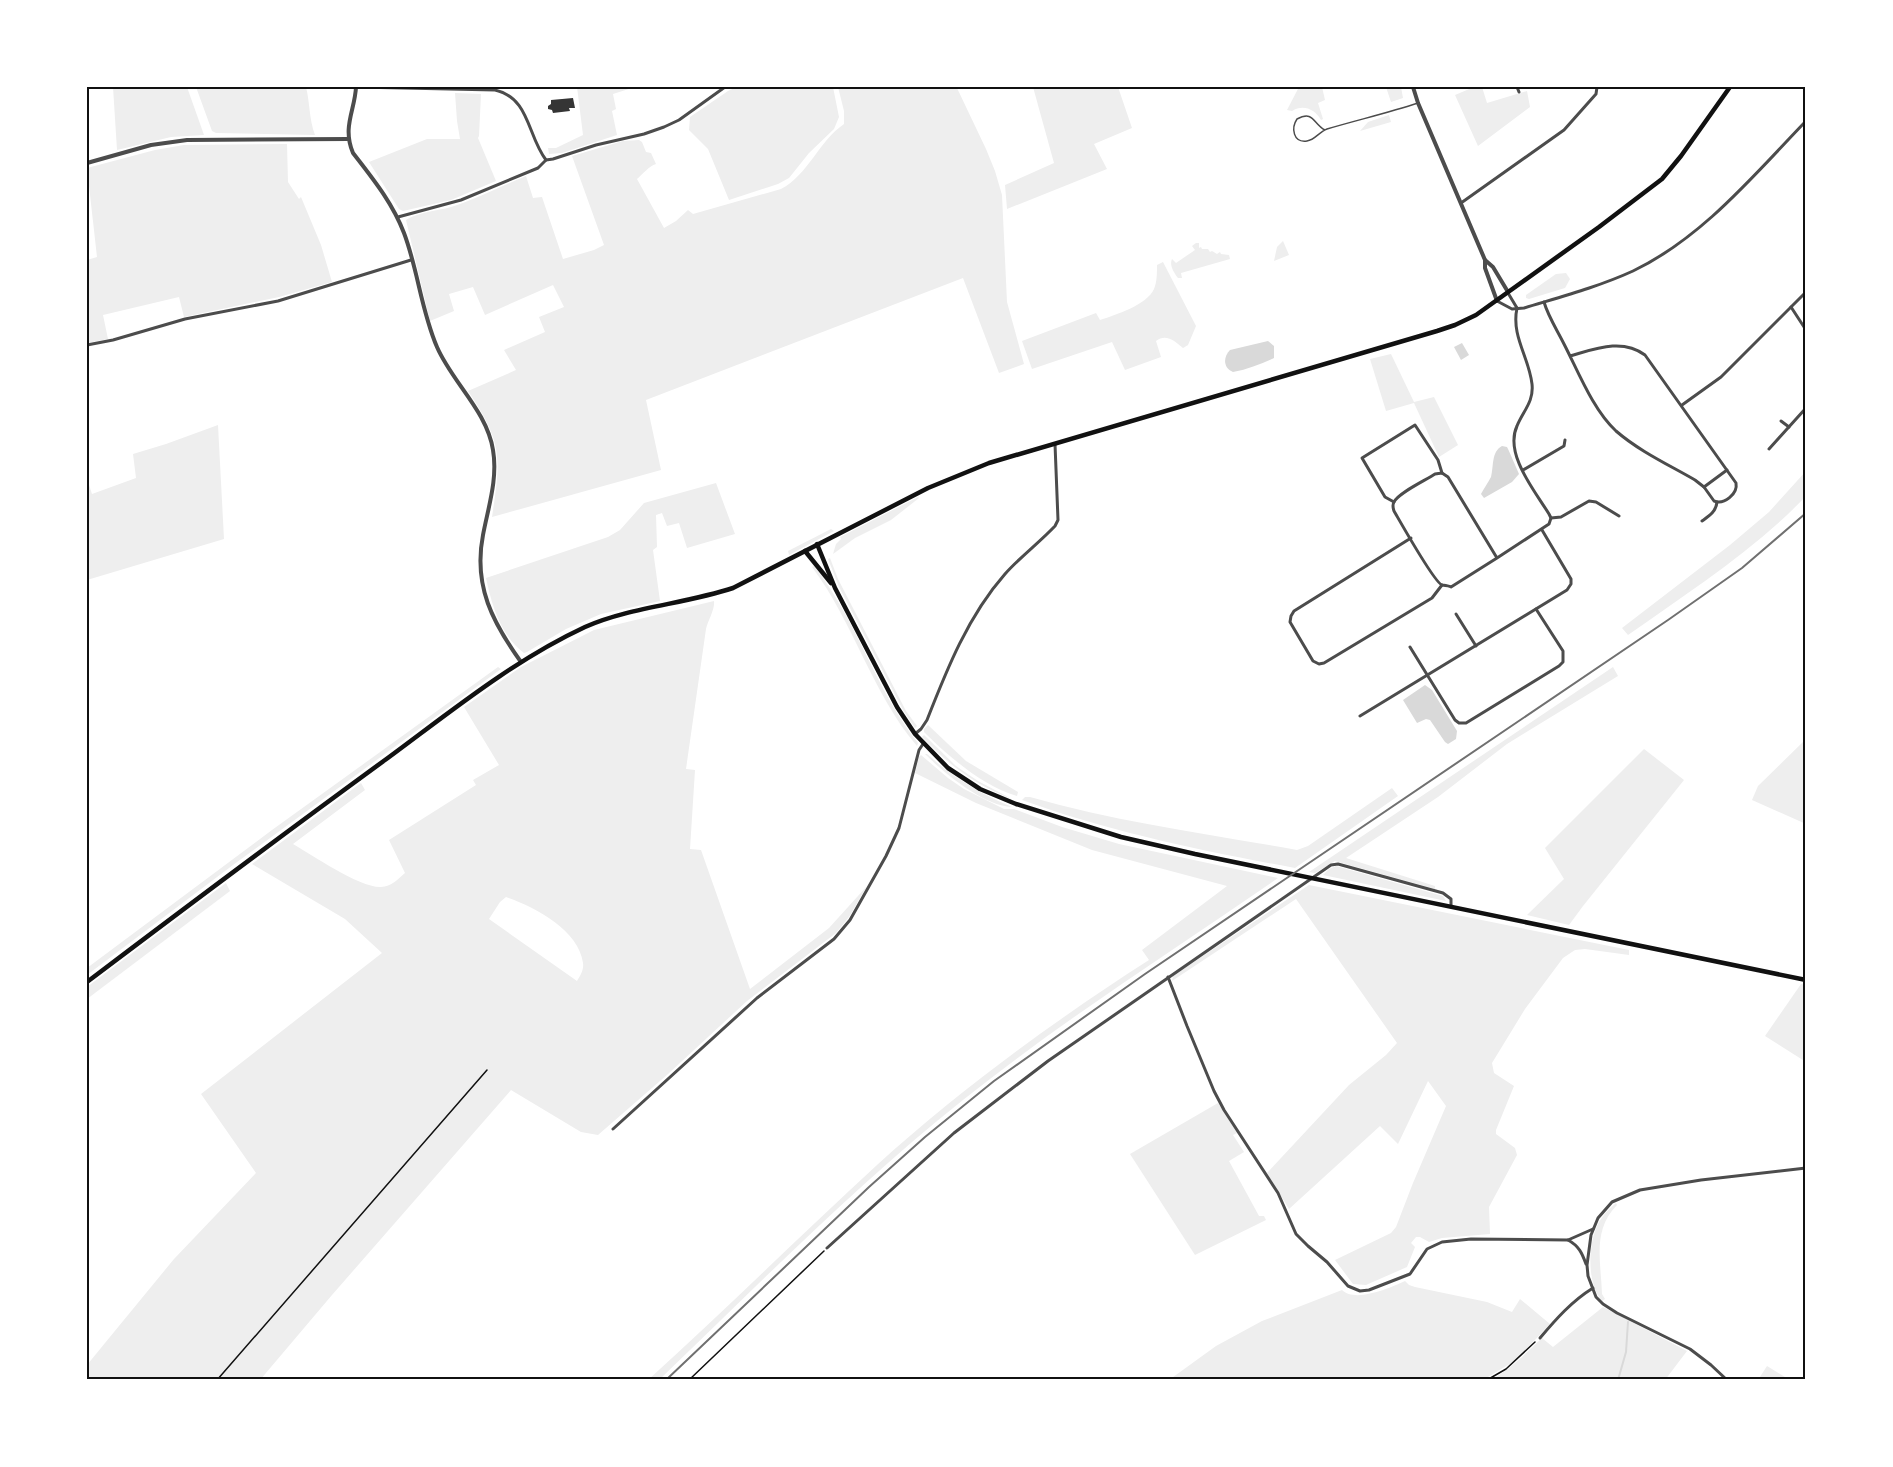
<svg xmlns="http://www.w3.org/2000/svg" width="1893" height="1467" font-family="'Playfair Display',serif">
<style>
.green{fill:#eee;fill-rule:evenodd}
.water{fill:#d9d9d9}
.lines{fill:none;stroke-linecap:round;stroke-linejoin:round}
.stream{stroke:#d9d9d9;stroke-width:2}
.building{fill:#353535}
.path{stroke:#111;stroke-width:1.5}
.service{stroke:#4c4c4c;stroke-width:1.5}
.minor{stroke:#4c4c4c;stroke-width:3}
.tertiary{stroke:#4c4c4c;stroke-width:4}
.secondary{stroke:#111;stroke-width:4.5}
.rail{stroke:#707070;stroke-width:2}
.neatline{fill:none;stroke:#111;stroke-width:2}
</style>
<rect width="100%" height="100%" fill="#fff"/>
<!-- green -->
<g class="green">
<polygon points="113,87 187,87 204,135 171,137 117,150"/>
<path d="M196 87H306C310 103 309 119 315 135L216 133 212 131Z"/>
<polygon points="577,87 635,87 613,94 616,109 612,111 617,135 562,153 549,154 548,148 556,148 583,135"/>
<polygon points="737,87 833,87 839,117 834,129 809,153 789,178 778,184 729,200 708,149 689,130 690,117 728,91"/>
<path d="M838 87 957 88 986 149 995 171 1002 195 1007 302 1024 364 999 373 963 278 646 400 661 470 492 517C501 457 503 443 468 391L516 370 504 350 545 332 539 317 564 307 553 285 485 315 473 287 449 294 454 311 430 321 406 220C418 212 437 211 451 207 477 199 501 186 526 176L533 198 542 197 563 259 594 250 604 245 572 156 623 141 639 140 642 142 646 152 651 153 656 164C649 166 643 174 637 179L664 228 676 221 688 210 693 214 781 189C808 175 819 141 844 124V111Z"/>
<polygon points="1033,87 1118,87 1132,128 1094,144 1107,169 1007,209 1005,185 1054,163"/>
<path d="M1299 87H1322L1325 100 1318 103 1323 119 1321 120C1315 109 1303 104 1292 111L1287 110Z"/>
<polygon points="1386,87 1401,87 1403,98 1391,102"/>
<polygon points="1474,87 1482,87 1487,103 1527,91 1530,107 1478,146 1455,95"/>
<polygon points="455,93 481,94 479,136 478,138 496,181 451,200 403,211 399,209 369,162 427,139 460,139 457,121"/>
<polygon points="1389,115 1391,122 1360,131 1368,122"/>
<polygon points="287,144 288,182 299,199 301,197 321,245 332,282 279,297 184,317 179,297 103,315 108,339 87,343 87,260 97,257 87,168 155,150 184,145"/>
<polygon points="1283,241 1289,255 1274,261 1277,247"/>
<path d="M1196 243H1199V248L1201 247 1202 249H1208L1210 252 1212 251 1217 254 1220 252 1221 254 1229 255 1230 259 1181 273 1182 278H1178C1174 273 1169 265 1172 259L1176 263 1195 250 1192 246Z"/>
<path d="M1163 262 1196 326 1188 345 1183 348C1175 341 1166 333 1156 341L1161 357 1125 370 1112 342 1032 369 1022 341 1096 313 1100 320C1115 315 1147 305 1154 289 1157 282 1157 273 1157 265Z"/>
<polygon points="1566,273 1570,279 1565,288 1529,299 1526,298 1526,295 1556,274"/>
<polygon points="1391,354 1414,402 1434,397 1458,445 1439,457 1414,403 1386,411 1370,359"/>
<polygon points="218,425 224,539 87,580 87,479 92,494 136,478 133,454 166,444"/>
<path d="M1806 471V496C1756 549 1687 593 1628 635L1622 628 1730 545 1769 512Z"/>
<path d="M716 483 735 534 687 548 679 523 667 526 662 513 656 515 657 547 653 550 660 601 601 614 566 629 527 652 524 653C500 635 492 605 486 578L608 537 620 530 644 503Z"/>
<polygon points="918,497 919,498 891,520 855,538 833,554 836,544 841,539 840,537"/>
<polygon points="831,529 834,531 789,555 788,551"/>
<polygon points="830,558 838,579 906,711 917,726 915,728 903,710 839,587 828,559"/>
<path d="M814 566C857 620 875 689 918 743L917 746C872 693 854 623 812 567Z"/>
<path d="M714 601C715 610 708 620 706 629L686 769 695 770 690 849 701 850 750 989 829 928 867 886 849 917 836 933 747 1001 668 1074 598 1135 581 1132 511 1090 332 1295 260 1380H87V1365L105 1343 174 1259 256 1173 201 1094 382 953 345 919 252 864 361 783 365 790 293 844C312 855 360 888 381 887 391 887 399 878 405 873L389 840 476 785 473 780 499 765 464 707 521 667 594 630ZM506 897C535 907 579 930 583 963 584 970 580 976 577 981L489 919 500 902Z"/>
<polygon points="498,667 501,669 233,865 87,975 87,968 272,830"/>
<polygon points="1613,667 1618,676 1507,744 1438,797 1346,858 1435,886 1435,889 1335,861 1315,873 1309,872"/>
<path d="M928 725 966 761 1018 792 1017 796C984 787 948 756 924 732V729Z"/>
<path d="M924 735 956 766 978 781 1012 799C976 786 948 764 922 737Z"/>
<polygon points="1806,739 1806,824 1752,800 1758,786"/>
<polygon points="1644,749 1684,780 1583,906 1569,925 1527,915 1564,879 1545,848"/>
<path d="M925 754H927C953 777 980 794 1012 807 984 806 944 773 925 754Z"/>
<path d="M921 755 948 778 964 789 1004 809H1014L1062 827 1119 844 1278 878C1172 951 1063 1020 963 1100 855 1186 758 1285 659 1380H648C725 1310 800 1236 877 1165 961 1089 1054 1021 1149 960L1142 950 1227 886 1092 850 976 803 915 773 919 757Z"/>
<path d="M1392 788 1398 796 1295 868C1203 851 1110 832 1022 800L1025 797H1030C1117 822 1208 834 1297 850L1308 846Z"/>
<polygon points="1336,866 1443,896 1446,901 1323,875 1329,869"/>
<polygon points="226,883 230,891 87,999 87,987"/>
<polygon points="1309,885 1629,950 1629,955 1585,949 1575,950 1563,958 1525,1009 1492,1063 1494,1073 1514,1086 1496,1130 1496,1134 1515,1148 1517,1155 1489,1207 1490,1234 1442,1238 1429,1242 1420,1237 1416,1237 1411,1243 1415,1247 1407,1267 1366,1285 1353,1284 1335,1260 1391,1233 1396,1227 1413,1183 1446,1106 1428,1081 1398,1144 1380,1126 1289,1209 1267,1173 1349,1085 1386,1055 1397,1043 1296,899 1172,981 1173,976"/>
<polygon points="1801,984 1806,985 1806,1062 1765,1036"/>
<polygon points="1218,1103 1237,1133 1233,1135 1244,1152 1229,1161 1259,1216 1264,1216 1266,1220 1195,1255 1130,1154"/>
<path d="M1616 1203 1617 1205C1592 1230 1601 1262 1602 1294L1605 1299 1602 1301C1586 1282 1588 1242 1599 1222 1604 1214 1609 1209 1616 1203Z"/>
<path d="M1405 1281 1409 1285 1415 1287 1487 1302 1512 1312 1520 1299 1550 1324 1516 1360 1483 1380H1169L1216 1346 1262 1321 1342 1290C1355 1303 1390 1288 1405 1281Z"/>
<path d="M1603 1307 1687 1351 1665 1380H1491C1512 1368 1524 1355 1542 1338L1553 1347Z"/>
<polygon points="1767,1366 1790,1380 1758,1380"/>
</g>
<!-- water -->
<g class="water">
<path d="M1268 341 1274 346V358C1261 364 1248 369 1233 372 1223 368 1223 357 1230 350Z"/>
<polygon points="1462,343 1469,355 1461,360 1454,347"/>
<path d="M1502 446 1507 447C1510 453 1516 467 1519 474L1512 482 1484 498 1481 494C1484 488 1488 483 1491 477 1494 466 1491 452 1502 446Z"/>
<polygon points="1425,685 1432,690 1457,731 1456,739 1448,744 1445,742 1430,720 1426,719 1417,723 1403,700"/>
</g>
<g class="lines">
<!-- stream -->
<polyline class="stream" points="1618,1380 1626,1352 1628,1322"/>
</g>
<!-- building -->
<polygon class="building" points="573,98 575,108 569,108 570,111 553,113 552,110 548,109 548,106 551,104 551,100"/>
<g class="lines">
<!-- path -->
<g class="path">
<polyline points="217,1380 487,1070"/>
<polyline points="689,1380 824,1251"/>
<polyline points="1487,1380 1506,1369 1535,1342"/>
</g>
<!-- service -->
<path class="service" d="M1325 130C1313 124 1314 110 1297 119 1291 128 1293 143 1307 141 1315 140 1319 132 1327 129 1357 120 1388 113 1418 103"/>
<!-- minor -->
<g class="minor">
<path d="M357 87 495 90C530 98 527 135 546 160"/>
<polyline points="1517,87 1519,92"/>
<polyline points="1461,203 1564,130 1596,94 1597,87"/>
<polyline points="398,217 461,200 538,168 546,160 553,159 596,145 644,134 664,127 679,120 725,87"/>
<polyline points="1508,293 1517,308"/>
<path d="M1497 301 1512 309 1524 308C1560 297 1598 287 1633 271 1702 238 1754 175 1806 121"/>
<path d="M1544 302C1548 316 1557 330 1564 344 1578 371 1593 410 1616 431 1639 451 1669 465 1695 480L1704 487 1714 501C1724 505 1738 494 1736 483L1645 355C1622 338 1595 349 1570 356"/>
<polyline points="1791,307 1806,330"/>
<polyline points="87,345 113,340 185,319 278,301 411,260"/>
<polyline points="1682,405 1721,377 1806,292"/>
<polyline points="1781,421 1789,427"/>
<polyline points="1769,449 1806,408"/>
<polyline points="1523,470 1564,446 1565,440"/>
<polyline points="1704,487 1727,470"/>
<polyline points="1394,502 1385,497 1362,458 1415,425 1438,460 1442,473"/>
<polyline points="1551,518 1561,517 1589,501 1596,502 1619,516"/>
<path d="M1702 521C1709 516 1716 512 1717 502"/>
<polyline points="1411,538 1294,611 1291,616 1290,622 1313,661 1319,664 1324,663 1432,598 1442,585"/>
<path d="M1497 558 1451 587C1450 586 1442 585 1442 585 1434 582 1401 523 1394 511 1393 508 1392 505 1394 502 1398 493 1426 480 1435 474L1442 473 1448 477 1497 558 1549 524 1551 518 1549 514C1535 491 1504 454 1517 426 1523 411 1534 402 1532 384 1529 357 1511 336 1517 308"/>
<polyline points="1456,614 1476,646"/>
<polyline points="1410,647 1455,720 1459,723 1466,723 1559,666 1563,662 1563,651 1536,609"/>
<polyline points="1360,716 1567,590 1571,584 1571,579 1542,530"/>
<path d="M915 734 921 729 927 720C947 669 968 616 1005 574 1020 557 1039 543 1055 526L1058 520 1055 444"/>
<polyline points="1168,977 1187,1026 1214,1091 1224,1110 1278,1193 1296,1234 1308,1246 1327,1262 1348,1286 1360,1291 1369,1290 1410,1274 1427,1249 1442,1242 1471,1239 1568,1240 1593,1229"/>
<polyline points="613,1129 757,998 834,939 850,920 886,856 899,828 919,750 923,744"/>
<path d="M1568 1240C1579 1246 1582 1253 1586 1264"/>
<polyline points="827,1248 954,1133 1048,1061 1331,865 1338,864 1443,893 1451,899 1451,907"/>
<path d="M1540 1338C1556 1319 1572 1301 1593 1288"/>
<polyline points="1727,1380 1711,1365 1690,1349 1617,1313 1603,1304 1596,1297 1588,1276 1587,1265 1591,1235 1598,1218 1612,1202 1640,1190 1701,1180 1806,1168"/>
</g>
<!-- tertiary -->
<g class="tertiary">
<path d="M356 87C355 110 342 127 353 153 373 179 392 202 404 233 418 270 421 310 437 347 452 382 487 411 493 450 498 479 488 508 483 535 473 586 493 623 521 662"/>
<polyline points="1413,87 1418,103 1485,260 1485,268 1497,301"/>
<polyline points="87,163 151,145 187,140 349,139"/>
<polyline points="1485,260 1493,267 1508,292"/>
</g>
<!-- secondary -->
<g class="secondary">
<polyline points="817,544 835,588 897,707 915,734 948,768 980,789 1016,804 1121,837 1195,854 1806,980"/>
<polyline points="805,551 831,583"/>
<path d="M87 982C186 907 285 833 385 760 449 713 512 661 585 627 630 607 685 604 733 588L928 488 989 463 1437 331 1455 325 1476 315 1599 227 1662 179 1681 156 1730 87"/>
</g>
<!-- rail -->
<polyline class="rail" points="666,1380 869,1187 925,1137 994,1081 1145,974 1668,620 1742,568 1806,513"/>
</g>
<!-- border -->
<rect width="1893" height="1467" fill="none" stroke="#ffffff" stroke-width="177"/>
<rect x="88" y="88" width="1716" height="1290" class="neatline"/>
</svg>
